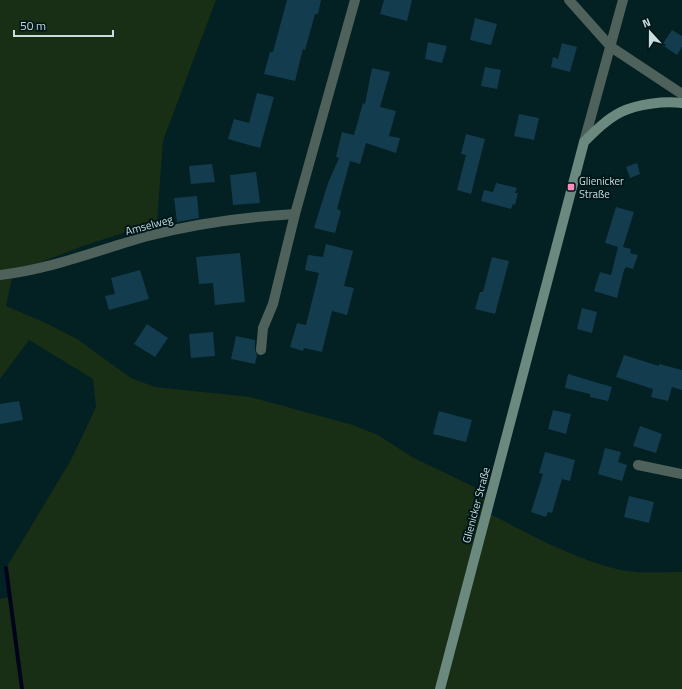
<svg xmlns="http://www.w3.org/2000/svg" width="682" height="689" font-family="'Titillium Web',sans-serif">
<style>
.green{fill:#182e15}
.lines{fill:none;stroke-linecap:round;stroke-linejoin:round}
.stream{stroke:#00041b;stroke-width:4}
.building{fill:#143c4f}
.street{stroke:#4e615a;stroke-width:10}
.secondary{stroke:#6b897f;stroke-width:10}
.poi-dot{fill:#fd8ebf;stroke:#001719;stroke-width:1.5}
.labels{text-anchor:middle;stroke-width:4;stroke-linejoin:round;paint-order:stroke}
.poi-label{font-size:11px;fill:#c9dddf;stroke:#001719;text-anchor:start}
.street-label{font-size:11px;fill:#c9dddf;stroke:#001719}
</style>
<rect width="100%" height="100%" fill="#032022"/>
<!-- green -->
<path class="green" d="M0 0H216L163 141 157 222 83 246 13 273 6 306 46 323 77 339 131 378 155 387 250 397 353 425 378 435 412 457 491 495 486 512C530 534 573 559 621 570 640 574 662 572 682 572V689H0V599L10 597 6 568 71 460 96 407 93 379 29 340 0 379Z"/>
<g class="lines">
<!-- stream -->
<polyline class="stream" points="6,568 22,689"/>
</g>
<!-- building -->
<g class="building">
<polygon points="287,0 321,0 318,14 315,14 305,50 303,49 295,81 264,74 270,52 273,52"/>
<polygon points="384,0 412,0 407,21 380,14"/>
<polygon points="475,18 497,24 491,45 470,40"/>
<polygon points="672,30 682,36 682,47 677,55 662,45"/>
<polygon points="428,42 447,46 442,63 425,59"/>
<polygon points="562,43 577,47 570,72 551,67 553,57 558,59"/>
<polygon points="485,67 501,70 497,89 481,86"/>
<polygon points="372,68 390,72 380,107 396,111 389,136 400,138 396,153 366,143 360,164 350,161 337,209 341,211 335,233 314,228 328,183 339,158 336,157 342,132 354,135 363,103 365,104"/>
<polygon points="257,93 274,97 260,148 228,139 234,119 249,123"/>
<polygon points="519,114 539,118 534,140 514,136"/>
<polygon points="466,134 485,139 471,194 457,190 466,155 461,154"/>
<polygon points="637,163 640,174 630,178 626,167"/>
<polygon points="212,164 215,182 191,184 189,166"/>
<polygon points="256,172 260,203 233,205 230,175"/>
<polygon points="496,183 517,188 515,193 518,193 515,205 513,204 511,209 481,201 484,190 493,192"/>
<polygon points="197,196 199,218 177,222 174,198"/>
<polygon points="616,207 634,212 623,247 631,249 630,253 638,255 633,269 626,267 624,270 617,298 594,291 600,272 611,275 618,247 605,243"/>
<polygon points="326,244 353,251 344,286 354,288 347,315 332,311 322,352 304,348 303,351 290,347 297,323 306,325 319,273 305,270 308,255 323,257"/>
<polygon points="240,253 245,302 215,305 213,283 199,284 196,257"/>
<polygon points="492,257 509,261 495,314 475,309 480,292 483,292"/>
<polygon points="140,270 149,299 109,310 105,296 115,294 111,278"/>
<polygon points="582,308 597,312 592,333 577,329"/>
<polygon points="147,324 168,338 155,357 134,344"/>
<polygon points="213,332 215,356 191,358 189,334"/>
<polygon points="236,336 255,340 255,350 257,355 255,364 231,359"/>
<polygon points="624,355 659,366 659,364 682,370 682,390 672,387 668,401 651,397 653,389 616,377"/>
<polygon points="568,374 612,387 608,401 590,397 590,394 565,388"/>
<polygon points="19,401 23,420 0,424 0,404"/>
<polygon points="553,410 571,414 566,434 548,429"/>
<polygon points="439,411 472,420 466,442 433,434"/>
<polygon points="640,426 662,434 656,453 633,446"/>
<polygon points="605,448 621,452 618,462 627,465 622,481 598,474"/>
<polygon points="545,452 575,460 570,481 562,479 552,513 548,512 546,517 531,512 543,474 539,473"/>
<polygon points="629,496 654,502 649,523 624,517"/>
</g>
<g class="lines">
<!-- street -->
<g class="street">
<polyline points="569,0 611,47 682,94"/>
<polyline points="584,142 623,0"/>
<path d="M0 275C52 269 98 250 148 236 197 223 245 217 295 214"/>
<polyline points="261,350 263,328 273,304 295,214 355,0"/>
<polyline points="638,465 682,474"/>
</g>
<!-- secondary -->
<path class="secondary" d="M440 689 584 142C595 131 607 119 621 112 638 104 663 101 682 103"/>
</g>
<!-- markers -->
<rect class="poi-dot" x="567" y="183" width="8" height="8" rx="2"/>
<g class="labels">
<!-- poi labels -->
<g class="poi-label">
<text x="579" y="185">Glienicker<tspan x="579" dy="13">Straße</tspan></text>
</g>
<!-- street labels -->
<g class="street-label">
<text transform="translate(149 225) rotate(-15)" y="4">Amselweg</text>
<text transform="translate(476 505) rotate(-75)" y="4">Glienicker Straße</text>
</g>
</g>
<!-- north arrow -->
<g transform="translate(650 32) rotate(339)" stroke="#001719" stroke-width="3" paint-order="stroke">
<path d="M0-3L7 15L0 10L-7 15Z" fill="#c9dddf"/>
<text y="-6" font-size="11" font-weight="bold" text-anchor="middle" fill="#c9dddf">N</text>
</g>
<!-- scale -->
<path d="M14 30v6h99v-6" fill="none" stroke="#c9dddf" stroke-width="2"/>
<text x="20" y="30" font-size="12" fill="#c9dddf" stroke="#001719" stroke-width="3" paint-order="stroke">50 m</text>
</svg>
